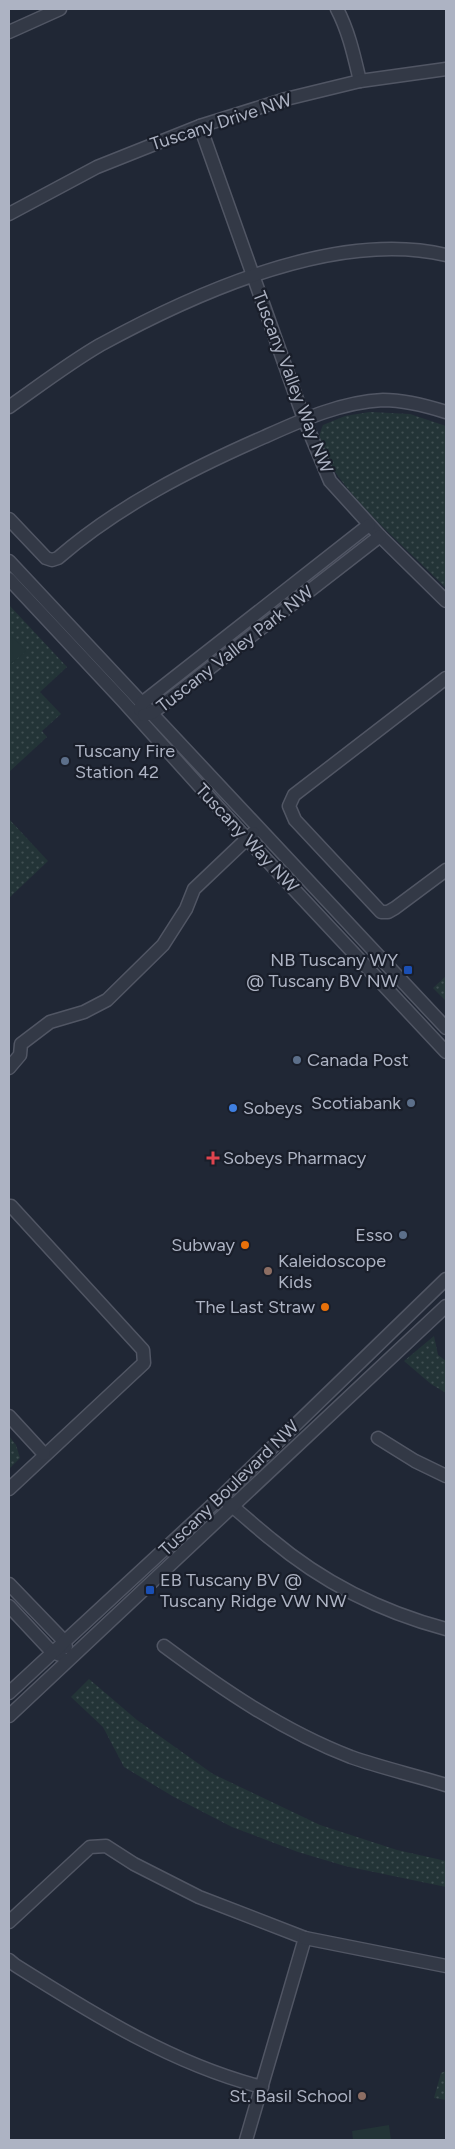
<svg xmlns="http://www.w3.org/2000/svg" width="455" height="2149" font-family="Figtree,sans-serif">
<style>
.grass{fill:url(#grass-dots)}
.pitch{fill:#233437}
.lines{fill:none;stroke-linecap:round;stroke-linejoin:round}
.minor-casing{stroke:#515664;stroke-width:15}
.minor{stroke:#333946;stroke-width:12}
.service-dot{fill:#5c6f8a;stroke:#191e2a;stroke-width:2}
.transit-dot{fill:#1a4fb4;stroke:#191e2a;stroke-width:2}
.shop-dot{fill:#3f7fe0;stroke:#191e2a;stroke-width:2}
.health-dot{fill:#e0444e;stroke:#191e2a;stroke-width:2}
.food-dot{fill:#e8710a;stroke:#191e2a;stroke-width:2}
.education-dot{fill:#8d6e63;stroke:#191e2a;stroke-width:2}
.labels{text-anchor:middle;stroke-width:4.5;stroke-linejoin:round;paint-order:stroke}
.street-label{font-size:18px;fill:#adb3c3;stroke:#191e2a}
.poi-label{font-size:18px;fill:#adb3c3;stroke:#191e2a;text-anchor:start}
</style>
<defs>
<pattern id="grass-dots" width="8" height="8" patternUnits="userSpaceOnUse" patternTransform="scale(1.25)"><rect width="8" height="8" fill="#233437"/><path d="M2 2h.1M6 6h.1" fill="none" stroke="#404f52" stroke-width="1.8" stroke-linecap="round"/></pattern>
</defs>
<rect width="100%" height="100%" fill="#202735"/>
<!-- grass -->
<g class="grass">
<path d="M370 412 410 414 446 426V588C415 556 327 482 320 440 319 434 321 430 323 425L345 416Z"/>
<polygon points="9,605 67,667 40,692 61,714 42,731 47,737 9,772"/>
<polygon points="9,819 48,861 9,898"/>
<polygon points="446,976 446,1001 433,988"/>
<polygon points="434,1336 438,1355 446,1361 446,1393 431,1384 404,1361"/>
<polygon points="9,1436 16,1445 20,1458 9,1469"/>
<polygon points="89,1679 137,1720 213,1774 320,1825 397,1850 446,1861 446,1887 345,1866 298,1852 232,1827 174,1797 124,1767 103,1727 71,1697"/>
<polygon points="446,2071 446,2100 434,2098 441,2073"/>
</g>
<!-- pitch -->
<g class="pitch">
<polygon points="9,633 26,651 9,666"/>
<polygon points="389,2125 391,2140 353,2140 352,2131"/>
</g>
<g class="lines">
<!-- minor casing -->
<g class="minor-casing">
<g id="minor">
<path d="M337 9C349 32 354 56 360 81"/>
<polyline points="9,32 60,9"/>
<polyline points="200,126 304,419 330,481 380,536 446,601"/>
<polyline points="9,214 97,167 200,126 286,99 360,81 446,69"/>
<path d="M9 407C39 386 69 363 100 345 195 293 336 229 446 255"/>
<path d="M9 519 46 558 52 560 58 558C118 506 191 469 264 437 302 420 341 402 383 400 403 400 427 406 446 412"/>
<polyline points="9,561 446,1028"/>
<polyline points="9,579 122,700 247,839 446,1052"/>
<polyline points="446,678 294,795 289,806 295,820 381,912 388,912 395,908 446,870"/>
<polyline points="140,710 142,703 369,525"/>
<polyline points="144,715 152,713 380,536"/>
<polyline points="9,1068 20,1055 21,1044 50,1022 84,1012 107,1000 163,945 186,909 194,889 253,833"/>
<polyline points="9,1206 11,1206 143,1350 144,1363 9,1489"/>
<polyline points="9,1416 44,1454"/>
<polyline points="378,1438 415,1461 446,1476"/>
<path d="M227 1502C242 1514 256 1527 271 1539 322 1582 382 1612 446 1629"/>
<polyline points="9,1584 64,1641 66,1647"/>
<polyline points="9,1606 52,1652 60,1655"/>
<path d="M164 1646C222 1689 283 1731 351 1757 382 1768 414 1775 446 1785"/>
<polyline points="9,1693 221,1497 446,1279"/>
<polyline points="9,1716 446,1306"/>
<polyline points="9,1922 90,1847 106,1846 134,1864 199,1897 305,1938 246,2140"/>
<polyline points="305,1938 446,1966"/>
<path d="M9 1960 15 1965C93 2014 172 2064 262 2087"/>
</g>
</g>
<!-- minor -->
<use href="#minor" class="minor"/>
</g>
<!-- markers -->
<g class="service-dot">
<circle cx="65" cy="761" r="5"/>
<circle cx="297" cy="1060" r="5"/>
<circle cx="411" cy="1103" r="5"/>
<circle cx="403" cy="1235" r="5"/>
</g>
<g class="transit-dot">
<rect x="403" y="965" width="10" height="10" rx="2.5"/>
<rect x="145" y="1585" width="10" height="10" rx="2.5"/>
</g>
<circle class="shop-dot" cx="233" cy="1108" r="5"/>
<path class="health-dot" d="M210.5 1150.5h5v5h5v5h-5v5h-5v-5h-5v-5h5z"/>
<g class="food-dot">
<circle cx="245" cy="1245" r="5"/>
<circle cx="325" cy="1307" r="5"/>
</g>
<g class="education-dot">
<circle cx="268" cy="1271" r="5"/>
<circle cx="362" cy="2096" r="5"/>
</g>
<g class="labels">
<!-- street labels -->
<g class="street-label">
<text transform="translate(221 122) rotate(-18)" y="6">Tuscany Drive NW</text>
<text transform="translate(293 382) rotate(69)" y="6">Tuscany Valley Way NW</text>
<text transform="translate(235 649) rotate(-38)" y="6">Tuscany Valley Park NW</text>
<text transform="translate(247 838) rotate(47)" y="6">Tuscany Way NW</text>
<text transform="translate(229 1488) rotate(-44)" y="6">Tuscany Boulevard NW</text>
</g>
<!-- poi labels -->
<g class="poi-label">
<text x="75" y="757">Tuscany Fire<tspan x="75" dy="21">Station 42</tspan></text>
<text x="398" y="966" text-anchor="end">NB Tuscany WY<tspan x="398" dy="21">@ Tuscany BV NW</tspan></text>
<text x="307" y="1066">Canada Post</text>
<text x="401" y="1109" text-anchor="end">Scotiabank</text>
<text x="243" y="1114">Sobeys</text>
<text x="223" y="1164">Sobeys Pharmacy</text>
<text x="393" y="1241" text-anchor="end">Esso</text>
<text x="235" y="1251" text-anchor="end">Subway</text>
<text x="278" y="1267">Kaleidoscope<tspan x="278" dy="21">Kids</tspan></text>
<text x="315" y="1313" text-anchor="end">The Last Straw</text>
<text x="160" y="1586">EB Tuscany BV @<tspan x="160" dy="21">Tuscany Ridge VW NW</tspan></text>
<text x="352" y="2102" text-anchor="end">St. Basil School</text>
</g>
</g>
<!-- border -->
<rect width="455" height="2149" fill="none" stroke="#adb3c3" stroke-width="20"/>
</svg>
